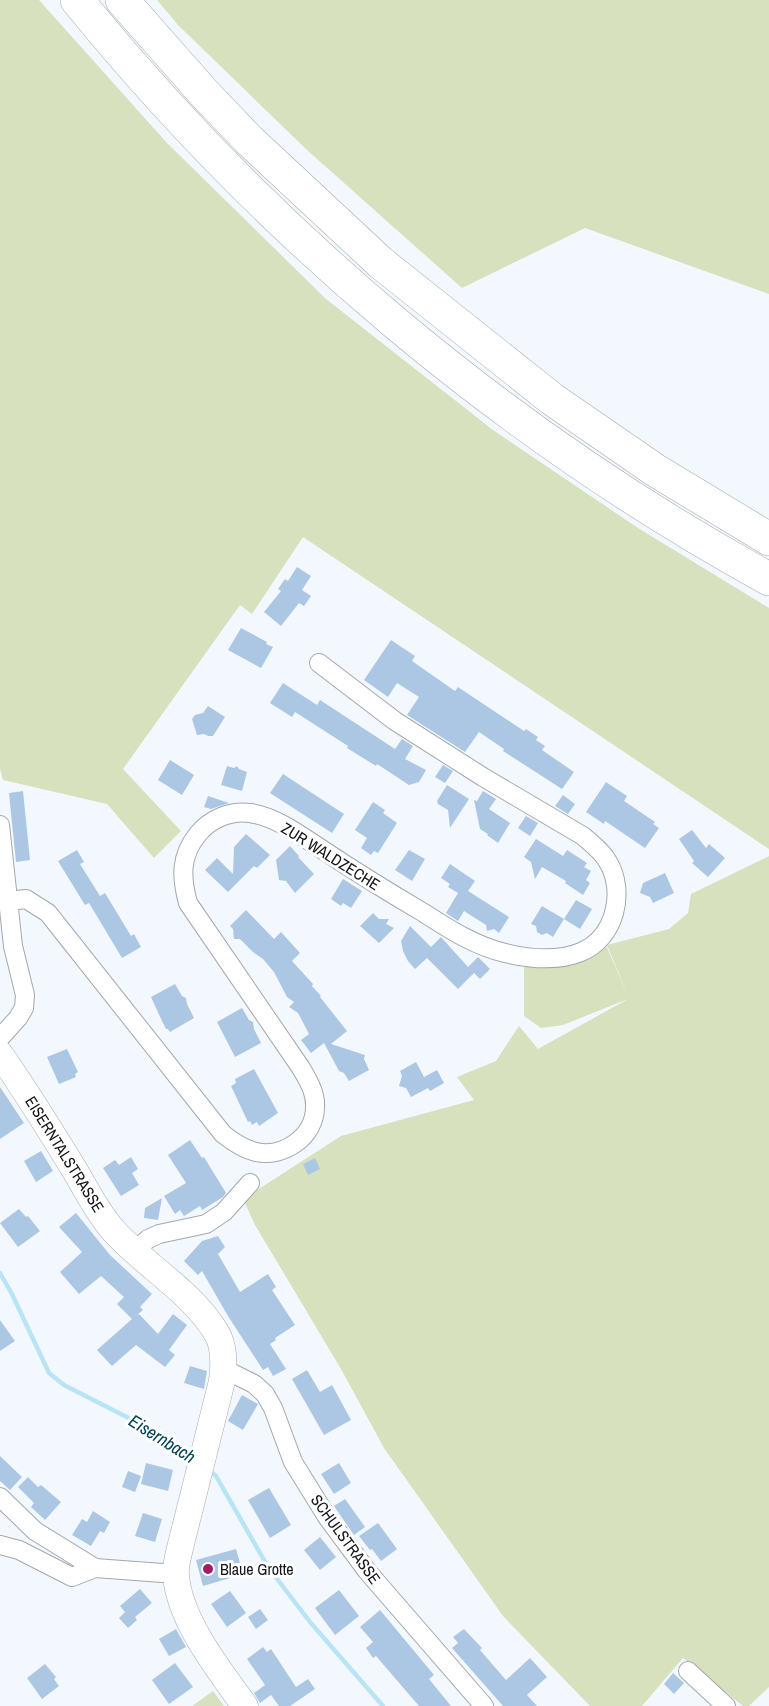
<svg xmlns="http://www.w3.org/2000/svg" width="769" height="1706" font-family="'Archivo Narrow',sans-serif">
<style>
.green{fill:#d7e1be}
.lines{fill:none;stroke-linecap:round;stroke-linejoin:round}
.stream{stroke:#b9e4f5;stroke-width:4.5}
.building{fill:#acc7e4}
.street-casing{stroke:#a2a8ae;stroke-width:20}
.secondary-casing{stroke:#a2a8ae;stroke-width:27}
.highway-casing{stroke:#a2a8ae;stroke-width:34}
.street{stroke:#fff;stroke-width:18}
.secondary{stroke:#fff;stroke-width:26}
.highway{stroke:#fff;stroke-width:33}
.poi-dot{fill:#a01b6a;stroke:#fff;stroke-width:2}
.labels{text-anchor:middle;stroke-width:6;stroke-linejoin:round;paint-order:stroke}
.street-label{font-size:16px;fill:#151619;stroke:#fff}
.poi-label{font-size:16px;fill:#151619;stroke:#fff;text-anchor:start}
.water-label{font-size:18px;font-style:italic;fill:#014152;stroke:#fff}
</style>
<rect width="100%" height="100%" fill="#f2f8fe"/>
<!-- green -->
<g class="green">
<polygon points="0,0 39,0 167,143 326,299 493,430 638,528 769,608 769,849 303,537 252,614 240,605 123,769 181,831 154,858 107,804 3,780 0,769"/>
<polygon points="157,0 769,0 769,294 585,228 462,288 307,150 178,25"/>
<path d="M769 856V1687L749 1706H743L683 1658 642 1706H590L503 1616 384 1448 341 1369 255 1225 243 1199 341 1136 474 1100 457 1077 496 1061 519 1026 538 1049 628 999 563 1025 541 1028 524 1016V966C561 968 575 968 606 945L629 998 607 945 669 929 688 913 691 894Z"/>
<polygon points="213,1691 224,1706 192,1706"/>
</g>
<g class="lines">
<!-- stream -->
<g class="stream">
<polyline points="0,1273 12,1294 49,1373 64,1385 160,1434 188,1451 194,1456"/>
<polyline points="209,1470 216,1476 268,1567 310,1622 383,1706"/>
</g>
</g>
<!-- building -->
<g class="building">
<polygon points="297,567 311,576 302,590 311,596 304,606 299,603 281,626 264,612 281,591 278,589 285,579 288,581"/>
<polygon points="241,628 267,642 266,644 273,647 261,668 228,650"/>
<polygon points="391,640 415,656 412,661 455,691 458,687 524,731 526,729 538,737 536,740 545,746 542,750 574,772 562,789 503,751 504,749 479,732 465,752 407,715 419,697 397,683 388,697 364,680"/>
<polygon points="283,683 317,705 320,700 395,749 402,739 413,746 405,759 426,770 419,782 409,785 377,764 376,766 347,748 348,746 295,712 292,717 270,703"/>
<polygon points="208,706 225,717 213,736 208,736 204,734 197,735 192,719 195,715 203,713"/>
<polygon points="170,760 194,775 182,795 158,780"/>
<polygon points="443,765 453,771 445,783 435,777"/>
<polygon points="227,766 234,768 237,766 239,769 247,772 242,791 221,785"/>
<polygon points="283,774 344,814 332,833 270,793"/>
<polygon points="606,782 627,796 624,801 655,822 653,824 659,828 645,848 605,821 604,824 586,812"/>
<polygon points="447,785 469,799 450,828 448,810 438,804 437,801"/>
<polygon points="23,791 30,860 16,862 9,793"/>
<polygon points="483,791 496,799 489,809 510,823 498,843 487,835 488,834 480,829 474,800 477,801"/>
<polygon points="563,795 575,804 568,814 555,806"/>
<polygon points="208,796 229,803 211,809 204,807"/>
<polygon points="373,802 385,810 383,813 397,823 378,853 374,851 371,855 361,848 367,838 355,830"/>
<polygon points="526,816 538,823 530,836 518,828"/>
<polygon points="692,830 706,848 709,844 725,858 708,877 692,863 694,861 679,839"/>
<polygon points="246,834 270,855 257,868 254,866 228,892 205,870 217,858 233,874 234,847"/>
<polygon points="536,839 563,856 567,850 587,863 584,867 591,871 586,880 590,883 583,895 565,883 566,881 542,867 535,879 531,862 524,857"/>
<polygon points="290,846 299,856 298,857 314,874 295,893 286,881 279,880 276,860"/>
<polygon points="77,850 84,862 80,864 100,896 105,893 131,936 134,934 141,947 122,958 89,903 85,905 58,861"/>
<polygon points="409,850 425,859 412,881 395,870"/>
<polygon points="450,864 475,881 468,891 509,917 499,933 494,929 487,931 486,925 464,911 458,921 446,913 458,893 448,887 450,884 441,878"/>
<polygon points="665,873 674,893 653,903 650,897 640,893 643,883"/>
<polygon points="343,879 362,891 351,908 343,903 341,906 331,899"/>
<polygon points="576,900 592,909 580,929 564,919"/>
<polygon points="542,906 564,919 553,937 547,933 542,935 537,932 536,926 531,924"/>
<polygon points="246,910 274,939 281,932 300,953 292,961 313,984 312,986 321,996 320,997 347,1031 331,1044 365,1055 364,1059 369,1070 349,1081 344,1073 339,1071 324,1043 311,1053 301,1040 309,1034 298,1013 289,1007 294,1002 287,997 274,972 263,959 253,952 240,939 234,939 233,929 230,926"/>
<polygon points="373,913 379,919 389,919 386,924 394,928 379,943 360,926"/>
<polygon points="410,926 431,947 441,937 468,967 478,957 490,969 480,979 474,973 458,989 427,958 415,969 408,961 403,951 401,941"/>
<polygon points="175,984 182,996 186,998 187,1004 194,1018 170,1032 168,1029 166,1029 162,1021 151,997"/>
<polygon points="242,1008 249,1020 253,1022 254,1029 261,1043 235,1057 217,1022"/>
<polygon points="67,1049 78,1072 75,1074 76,1077 59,1084 47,1057"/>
<polygon points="416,1062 424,1077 437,1070 444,1083 430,1091 428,1088 411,1097 406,1088 399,1086 402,1076 400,1071"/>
<polygon points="254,1069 278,1113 259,1126 257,1122 252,1125 250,1121 248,1122 231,1086 236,1083 235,1079"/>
<polygon points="0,1087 24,1123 0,1139"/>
<polygon points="190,1140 202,1158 204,1157 226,1193 223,1197 202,1210 200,1206 184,1216 180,1210 175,1214 164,1196 186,1183 168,1155"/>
<polygon points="41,1151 53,1171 36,1182 24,1161"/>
<polygon points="131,1157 138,1169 132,1173 139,1185 121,1196 103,1168 115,1160 119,1165"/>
<polygon points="315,1158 320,1169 308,1175 303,1164"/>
<polygon points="162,1198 158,1220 144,1218 145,1208"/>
<polygon points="19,1209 26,1217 28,1216 40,1231 18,1247 0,1223"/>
<polygon points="76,1213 110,1255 152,1294 140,1307 143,1310 137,1315 139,1314 158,1334 173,1314 187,1325 169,1350 175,1355 165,1367 136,1345 112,1366 97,1350 132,1319 117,1304 124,1297 101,1276 79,1294 60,1272 82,1252 59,1227"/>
<polygon points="218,1236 225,1247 218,1254 240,1292 268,1274 276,1287 272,1290 295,1325 275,1338 276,1340 270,1344 286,1369 273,1376 268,1367 263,1370 228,1316 202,1271 198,1275 184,1261 202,1241"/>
<polygon points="0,1320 15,1341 0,1351"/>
<polygon points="190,1366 207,1371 204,1389 184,1383"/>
<polygon points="307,1370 320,1392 332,1385 351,1420 324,1435 292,1379"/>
<polygon points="242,1395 258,1404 243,1430 228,1421"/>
<polygon points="0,1456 22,1477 10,1490 0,1481"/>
<polygon points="146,1463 173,1470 168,1491 141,1484"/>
<polygon points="339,1463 351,1483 334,1494 321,1474"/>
<polygon points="128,1471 141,1476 135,1492 122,1487"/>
<polygon points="28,1477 38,1487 41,1485 61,1502 45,1520 31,1507 34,1503 18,1487"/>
<polygon points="269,1488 291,1525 270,1538 248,1500"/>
<polygon points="345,1499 365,1527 354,1535 334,1506"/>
<polygon points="93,1511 110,1522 104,1533 100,1531 91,1546 72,1535 82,1519 87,1522"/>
<polygon points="143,1513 162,1519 155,1542 135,1536"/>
<polygon points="378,1523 397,1549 381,1561 372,1549 370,1550 359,1536"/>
<polygon points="320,1537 336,1557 320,1570 304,1550"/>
<polygon points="236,1549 240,1563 223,1568 230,1578 203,1586 196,1560"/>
<polygon points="140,1589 152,1603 135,1617 137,1620 128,1628 119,1618 125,1612 120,1606"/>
<polygon points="339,1590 359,1616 335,1635 315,1608"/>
<polygon points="230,1591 246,1613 227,1627 211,1604"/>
<polygon points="260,1609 268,1620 256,1629 248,1617"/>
<polygon points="380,1610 434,1675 429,1679 451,1706 419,1706 376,1656 373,1658 366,1648 373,1642 360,1627"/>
<polygon points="176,1629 186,1647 169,1656 159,1639"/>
<polygon points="464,1629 482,1648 480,1650 506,1680 530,1658 547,1677 527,1695 537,1706 503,1706 452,1648 458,1643 453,1637"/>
<polygon points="263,1647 267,1652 271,1649 296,1687 308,1679 315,1689 290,1706 279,1706 271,1695 260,1703 254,1693 265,1685 247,1659"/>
<polygon points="175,1663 193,1687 169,1704 152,1680"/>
<polygon points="45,1664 56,1677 54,1679 59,1686 42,1699 27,1678"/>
<polygon points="673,1673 684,1683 674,1694 664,1684"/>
</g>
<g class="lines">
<!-- street casing -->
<g class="street-casing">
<g id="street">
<polyline points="0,825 13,946 25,995 24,1008 18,1018 0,1038"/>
<path d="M8 901 26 899 48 913 223 1134C233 1142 243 1149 256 1152 283 1158 315 1137 315 1107 316 1093 308 1080 301 1068L188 903C181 877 180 856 198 834 210 819 231 810 250 813 277 817 301 836 323 850 356 872 390 893 424 913 449 929 475 946 505 953 530 959 557 962 581 952 615 938 626 892 608 862 603 852 592 844 583 836L483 777 395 721 319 663"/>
<polyline points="134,1251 148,1239 159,1234 206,1224 224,1212 250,1183"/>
<polyline points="224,1369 254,1384 265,1394 273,1408 293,1462 327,1517 367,1571 484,1706"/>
<polyline points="0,1497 35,1531 95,1568"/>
<polyline points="0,1545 19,1550 72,1577 95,1568 176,1574"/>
<polyline points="688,1671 726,1706"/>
</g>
</g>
<!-- secondary casing -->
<g class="secondary-casing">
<path id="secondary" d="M0 1054C26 1091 50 1130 74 1169 86 1189 97 1212 113 1230 145 1266 191 1291 216 1332 225 1346 224 1365 222 1381L180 1548C178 1557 175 1567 176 1576 180 1621 219 1670 245 1706"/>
</g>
<!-- highway casing -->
<g class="highway-casing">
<g id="highway">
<path d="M77 0C267 234 505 434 769 579"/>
<polyline points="122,0 204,93 249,140 381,263 552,399 655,470 769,539"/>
</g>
</g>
<!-- street -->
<use href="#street" class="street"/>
<!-- secondary -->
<use href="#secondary" class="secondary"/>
<!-- highway -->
<use href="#highway" class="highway"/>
</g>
<!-- markers -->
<circle class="poi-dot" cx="208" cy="1569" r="6"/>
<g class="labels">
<!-- street labels -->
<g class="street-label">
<text transform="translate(331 856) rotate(32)" y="6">ZUR WALDZECHE</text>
<text transform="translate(65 1154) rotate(58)" y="6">EISERNTALSTRASSE</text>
<text transform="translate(346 1539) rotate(54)" y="6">SCHULSTRASSE</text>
</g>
<!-- poi labels -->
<g class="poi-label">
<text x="220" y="1575">Blaue Grotte</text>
</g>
<!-- water labels -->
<g class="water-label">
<text transform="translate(162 1439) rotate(32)" y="6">Eisernbach</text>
</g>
</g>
</svg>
